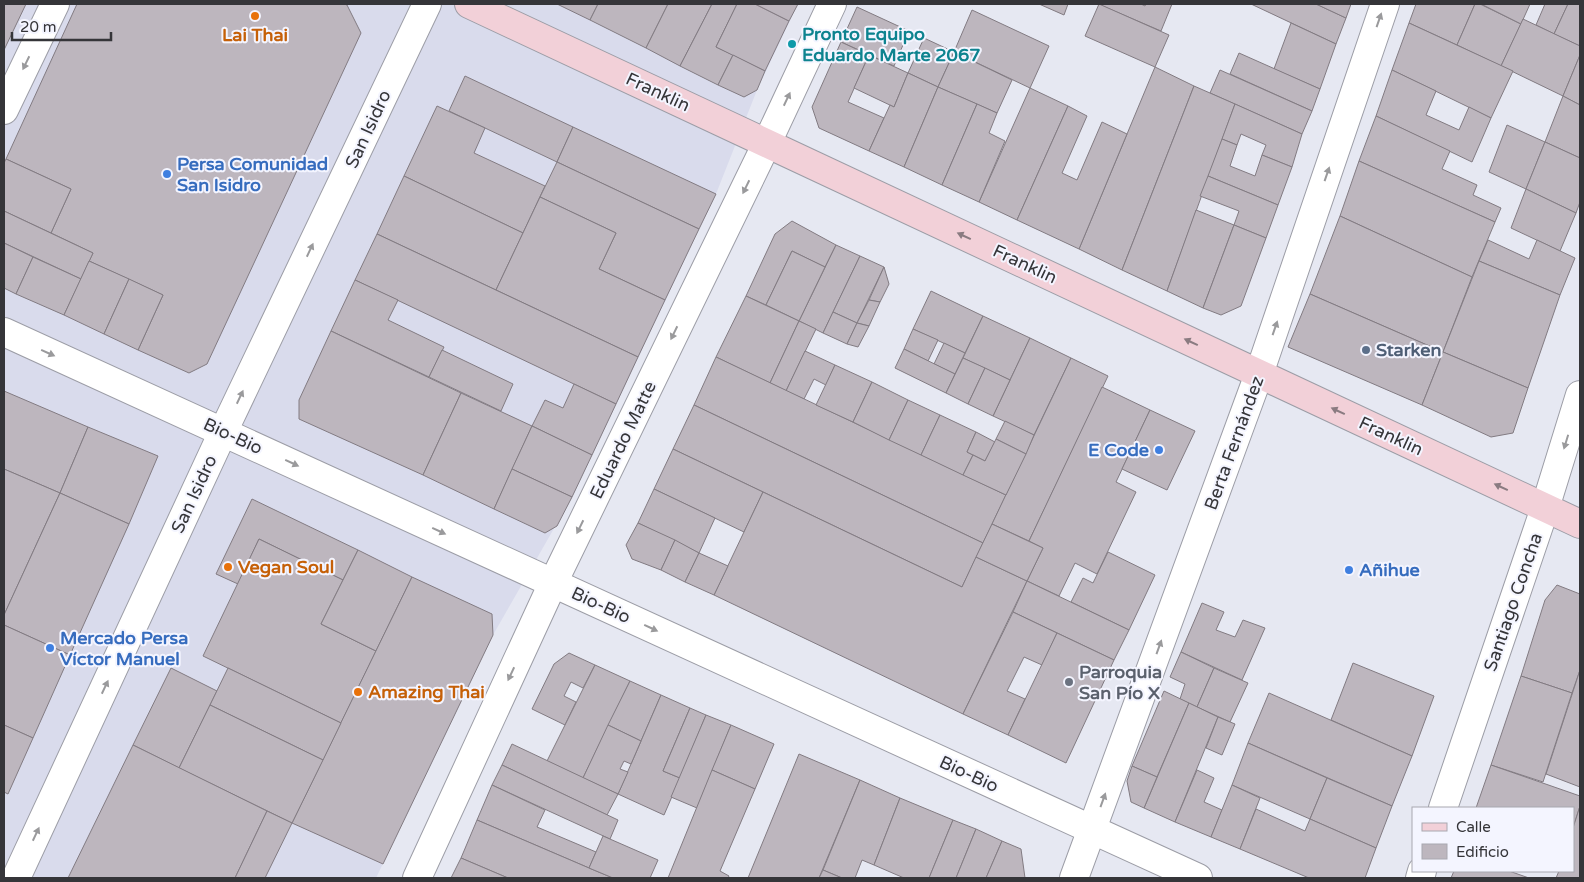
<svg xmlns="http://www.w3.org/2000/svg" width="1584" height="882" font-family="'Varela Round',sans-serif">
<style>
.built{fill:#d9dbec}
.building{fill:#bdb6be;stroke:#827b82}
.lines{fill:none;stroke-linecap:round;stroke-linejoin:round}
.minor-casing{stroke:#9c9da6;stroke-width:30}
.secondary-casing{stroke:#9c9da6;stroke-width:30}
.minor{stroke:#fff;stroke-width:28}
.secondary{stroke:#f2d0d8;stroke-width:28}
.oneway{fill:#9a9a9c}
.oneway2{fill:#8a7b81}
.food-dot{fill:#e8710a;stroke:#f4f5ff;stroke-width:2}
.culture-dot{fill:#0f9aa8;stroke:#f4f5ff;stroke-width:2}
.shop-dot{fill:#3f7fe0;stroke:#f4f5ff;stroke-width:2}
.service-dot{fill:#5c6f8a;stroke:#f4f5ff;stroke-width:2}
.worship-dot{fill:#6b7280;stroke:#f4f5ff;stroke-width:2}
.labels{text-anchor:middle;stroke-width:4;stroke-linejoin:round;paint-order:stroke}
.culture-label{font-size:18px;font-weight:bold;fill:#0d838f;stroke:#f4f5ff;text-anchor:start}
.food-label{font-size:18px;font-weight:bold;fill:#c56008;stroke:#f4f5ff;text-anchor:start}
.street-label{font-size:18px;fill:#353539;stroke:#f4f5ff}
.shop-label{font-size:18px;font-weight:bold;fill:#366cbe;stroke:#f4f5ff;text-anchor:start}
.service-label{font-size:18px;font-weight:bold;fill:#4e5e75;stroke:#f4f5ff;text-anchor:start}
.worship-label{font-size:18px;font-weight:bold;fill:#5b616d;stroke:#f4f5ff;text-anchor:start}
</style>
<rect width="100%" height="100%" fill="#e6e8f2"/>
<!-- built -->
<polygon class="built" points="4,4 798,4 757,90 716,194 572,497 493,635 376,878 4,878"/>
<!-- building -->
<g class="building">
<polygon points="4,4 26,4 4,50"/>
<polygon points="77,4 344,4 347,5 361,33 207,364 189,373 138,350 163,295 89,261 93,253 51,233 71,189 6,159"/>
<polygon points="557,4 598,4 590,20"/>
<polygon points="598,4 668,4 646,48 590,20"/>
<polygon points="668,4 712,4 680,66 646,48"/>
<polygon points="712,4 737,4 716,47 733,55 718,85 680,66"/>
<polygon points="737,4 755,4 789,21 765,71 716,47"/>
<polygon points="755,4 798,4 789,21"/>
<polygon points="1039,4 1068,4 1064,15"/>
<polygon points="1098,4 1141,4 1145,6 1146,4 1172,4 1161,31"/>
<polygon points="1099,4 1169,35 1155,67 1085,36"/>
<polygon points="1251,4 1316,4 1346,18 1336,44"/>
<polygon points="1316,4 1351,4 1346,18"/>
<polygon points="1416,4 1475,4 1457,45 1409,23"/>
<polygon points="1475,4 1480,4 1521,24 1501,66 1457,45"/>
<polygon points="1483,4 1530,4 1521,24 1483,5"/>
<polygon points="1545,4 1568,4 1554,34 1536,25"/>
<polygon points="1568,4 1580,4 1580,46 1554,34"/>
<polygon points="857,7 909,31 894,66 841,42"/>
<polygon points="972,10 1049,46 1030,88 954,52"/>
<polygon points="1523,19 1580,46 1580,55 1563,96 1501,66"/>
<polygon points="1291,23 1336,44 1320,89 1274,69"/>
<polygon points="1409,23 1513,71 1491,118 1392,70"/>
<polygon points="924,38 954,52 938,87 908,73"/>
<polygon points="841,42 869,55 848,102 884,118 869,151 819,128 812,107"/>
<polygon points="954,52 1012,80 997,113 938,87"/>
<polygon points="1239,53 1320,89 1312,111 1230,74"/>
<polygon points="733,55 765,71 757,90 744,97 718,85"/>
<polygon points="869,55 908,73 894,107 854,88"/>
<polygon points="1580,55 1580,105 1563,96"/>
<polygon points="1155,67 1194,86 1122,270 1079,249"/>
<polygon points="1220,70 1312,111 1302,134 1210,93"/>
<polygon points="1392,70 1436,91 1426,115 1459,130 1469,107 1491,118 1472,162 1376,116"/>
<polygon points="908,73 938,87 904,167 869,151 890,105 894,107"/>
<polygon points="465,76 573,127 557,162 449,111"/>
<polygon points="1194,86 1235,104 1167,291 1122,270"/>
<polygon points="938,87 977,104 942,185 904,167"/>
<polygon points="1030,88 1068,106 1017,220 979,202"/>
<polygon points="1563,96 1580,105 1580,158 1545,142"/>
<polygon points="977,104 997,113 989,133 1005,141 979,202 942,185"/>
<polygon points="1235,104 1302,134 1292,167 1262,155 1266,145 1241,134 1237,145 1222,139"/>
<polygon points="437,106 485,128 474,153 545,186 523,233 404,176"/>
<polygon points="1068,106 1087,116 1062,173 1077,180 1102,122 1127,134 1079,249 1017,220"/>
<polygon points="1376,116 1450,151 1442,169 1477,185 1473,195 1501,208 1495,222 1359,161"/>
<polygon points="1507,125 1545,142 1526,189 1489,172"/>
<polygon points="573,127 716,194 699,229 557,162"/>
<polygon points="1222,139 1237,145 1230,166 1255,176 1262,155 1292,167 1278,205 1208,176"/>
<polygon points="1545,142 1580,158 1580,202 1576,213 1526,189"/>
<polygon points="6,159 71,189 51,233 4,211 4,163"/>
<polygon points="1359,161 1495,222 1472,277 1340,216"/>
<polygon points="557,162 699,229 665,300 599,269 616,233 540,197"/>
<polygon points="404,176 523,233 496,290 377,234"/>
<polygon points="1208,176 1278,205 1266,238 1234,225 1239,211 1200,196"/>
<polygon points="1526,189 1576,213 1560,251 1511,228"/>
<polygon points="540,197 616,233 599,269 665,300 638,357 496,290"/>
<polygon points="1196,210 1234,225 1203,308 1167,291"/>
<polygon points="4,211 93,253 81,279 4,243"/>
<polygon points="1340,216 1472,277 1443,352 1310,294"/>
<polygon points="792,221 836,245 825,267 792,251 766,305 746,296 775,234"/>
<polygon points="1234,225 1266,238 1241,306 1221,315 1203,308"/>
<polygon points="377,234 638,357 616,404 355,280"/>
<polygon points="1488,240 1529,259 1537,240 1575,258 1560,295 1479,261"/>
<polygon points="4,243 33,257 16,294 4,288"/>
<polygon points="836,245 860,256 823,333 799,321"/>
<polygon points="792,251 825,267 799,321 766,305"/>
<polygon points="860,256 884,267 857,323 833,312"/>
<polygon points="33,257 81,279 64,315 16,294"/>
<polygon points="89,261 129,279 104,334 64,315"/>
<polygon points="1479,261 1560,295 1528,388 1443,352"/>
<polygon points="884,267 889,284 880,302 869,300"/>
<polygon points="129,279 163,295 138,350 104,334"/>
<polygon points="355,280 398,300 388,320 444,347 429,377 331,331"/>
<polygon points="931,291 983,316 965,353 913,329"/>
<polygon points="1310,294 1443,352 1422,405 1288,347"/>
<polygon points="746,296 799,321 770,383 716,357"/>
<polygon points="869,300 880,302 869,326 857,323"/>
<polygon points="833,312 857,323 847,344 823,333"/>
<polygon points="983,316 1030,338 1010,380 963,358"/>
<polygon points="799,321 816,329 786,391 770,383"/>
<polygon points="857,323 869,326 858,347 847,344"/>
<polygon points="913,329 938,340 928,361 904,349"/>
<polygon points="331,331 461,393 423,475 299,419 299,400"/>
<polygon points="1030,338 1071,358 1034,435 993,416"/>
<polygon points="944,343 965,353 955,374 934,364"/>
<polygon points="904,349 955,374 946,393 895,368"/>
<polygon points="442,350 513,384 501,411 429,377"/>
<polygon points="805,351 835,365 826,385 814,379 804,399 786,391"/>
<polygon points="1443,352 1528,388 1513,433 1491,437 1422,405"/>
<polygon points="716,357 1006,495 983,543 694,405"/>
<polygon points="963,358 985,368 968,404 946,393"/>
<polygon points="1071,358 1108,376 1029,541 992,524"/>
<polygon points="835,365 872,382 853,422 816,405"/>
<polygon points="985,368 1010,380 993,416 968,404"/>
<polygon points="872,382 908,400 889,440 853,422"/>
<polygon points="574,384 616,404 592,455 532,426 545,400 563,408"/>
<polygon points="1102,387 1150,410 1116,482 1136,492 1097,574 1075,563 1059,596 1027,581 1043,548 1029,541"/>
<polygon points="4,391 88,427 60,493 4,469"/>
<polygon points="461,393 532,426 494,509 423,475"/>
<polygon points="908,400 940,415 921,455 889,440"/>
<polygon points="694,405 983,543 962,587 673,449"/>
<polygon points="1150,410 1195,431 1167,490 1122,469"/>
<polygon points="940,415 976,432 967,452 973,455 963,475 921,455"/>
<polygon points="1005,421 1034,435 1026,454 996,439"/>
<polygon points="532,426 592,455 572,497 512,469"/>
<polygon points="88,427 158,456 129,524 60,493"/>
<polygon points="976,432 995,442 985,461 967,452"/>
<polygon points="996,439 1026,454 1006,495 963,475 973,455 985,461"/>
<polygon points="673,449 763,492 744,532 654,489"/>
<polygon points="4,469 60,493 4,615"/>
<polygon points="512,469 572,497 557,526 545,533 494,509"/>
<polygon points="654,489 715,518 699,553 638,523"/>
<polygon points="763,492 962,587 976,557 1027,581 963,714 714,595"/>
<polygon points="60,493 129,524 70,655 4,625 4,615"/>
<polygon points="252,499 358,550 343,580 259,539 238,584 216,574"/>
<polygon points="638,523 675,540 661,570 632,559 626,545"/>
<polygon points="992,524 1043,548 1027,581 976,557"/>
<polygon points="259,539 343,580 321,624 376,651 341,723 203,656"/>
<polygon points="675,540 699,553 685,582 661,570"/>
<polygon points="358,550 412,577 376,651 321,624"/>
<polygon points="1108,552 1155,575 1129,630 1071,602 1083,578 1093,583"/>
<polygon points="699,553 728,566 714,595 685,582"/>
<polygon points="412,577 492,614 493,635 383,864 292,823"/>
<polygon points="1027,581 1129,630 1114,660 1013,612"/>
<polygon points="1557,585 1580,594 1580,670 1572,693 1521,676 1545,600"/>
<polygon points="1202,603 1224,612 1216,630 1235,637 1243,620 1265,628 1242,680 1181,652"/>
<polygon points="1013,612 1057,633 1042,665 1024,657 1007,691 1025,699 1008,735 963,714"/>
<polygon points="4,625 70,655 33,738 4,725"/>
<polygon points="1057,633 1114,660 1066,763 1008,735"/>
<polygon points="1181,652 1214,668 1197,707 1180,699 1185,684 1170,677"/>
<polygon points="569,653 595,665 583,688 571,682 564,696 576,702 565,725 532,709 554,664"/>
<polygon points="1353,663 1434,696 1412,756 1331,720"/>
<polygon points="595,665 630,681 583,778 547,761"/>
<polygon points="171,668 217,691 179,768 133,745"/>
<polygon points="228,668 341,723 323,760 210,705"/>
<polygon points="1214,668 1248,683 1230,722 1197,707"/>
<polygon points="1580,670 1580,787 1546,774"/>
<polygon points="1521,676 1572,693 1543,782 1491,765"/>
<polygon points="630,681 661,695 641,741 608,725"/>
<polygon points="1164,691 1189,703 1157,777 1132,766"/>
<polygon points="1269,693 1412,756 1392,806 1248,743"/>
<polygon points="661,695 690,708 663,771 680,778 664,815 618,794"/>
<polygon points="1189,703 1218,717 1175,822 1144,808"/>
<polygon points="210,705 323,760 292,823 179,768"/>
<polygon points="690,708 706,715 680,778 663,771"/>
<polygon points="706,715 731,725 697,808 671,797"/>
<polygon points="1218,717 1235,724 1222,755 1206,748"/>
<polygon points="4,725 33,738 8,794 4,792"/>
<polygon points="608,725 641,741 631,764 624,761 620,769 628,772 618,794 583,778"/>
<polygon points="731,725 774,744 755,789 712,770"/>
<polygon points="1248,743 1327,778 1310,819 1232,785"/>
<polygon points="512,744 618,794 607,815 502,765"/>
<polygon points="133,745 267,811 235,878 68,878"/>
<polygon points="799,754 860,780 819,878 748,878"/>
<polygon points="502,765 618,820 610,839 492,785"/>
<polygon points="1491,765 1580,796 1580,806 1573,828 1573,808 1476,808"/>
<polygon points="1132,766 1157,777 1144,808 1131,802 1127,781"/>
<polygon points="712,770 755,789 720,871 729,876 728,878 668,878"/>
<polygon points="1197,770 1214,778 1204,802 1222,810 1211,837 1175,822"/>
<polygon points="1327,778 1392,806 1376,848 1310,819"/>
<polygon points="860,780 900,798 874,865 862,860 855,878 842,878 823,870"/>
<polygon points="492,785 545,810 537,827 596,852 589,868 477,820"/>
<polygon points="1232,785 1260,798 1240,849 1211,837"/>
<polygon points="900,798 953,820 929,878 904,878 874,865"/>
<polygon points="1580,806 1580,878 1556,878 1559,871 1573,871 1573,828"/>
<polygon points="1256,809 1305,831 1310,819 1376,848 1365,878 1309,878 1240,849"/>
<polygon points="267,811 292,823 265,878 235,878"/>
<polygon points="477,820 589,868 613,878 508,878 461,858"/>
<polygon points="953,820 976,829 956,878 929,878"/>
<polygon points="976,829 1002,841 986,878 956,878"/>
<polygon points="603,836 658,860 650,878 613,878 589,868"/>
<polygon points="1002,841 1021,849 1025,878 986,878"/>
<polygon points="461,858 508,878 451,878"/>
<polygon points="823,870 842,878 819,878"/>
<polygon points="1454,871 1509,871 1529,878 1451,878"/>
</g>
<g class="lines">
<!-- minor casing -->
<g class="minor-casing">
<g id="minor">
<polyline points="4,110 55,4"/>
<polyline points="4,332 1198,878"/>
<polyline points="1443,808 1545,508 1580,395"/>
<polyline points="16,878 223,432 427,4"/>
<polyline points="417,878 553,583 767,143 832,4"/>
<polyline points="1074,878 1259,374 1385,4"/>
<polyline points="1420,878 1422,871"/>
</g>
</g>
<!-- secondary casing -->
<g class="secondary-casing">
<polyline id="secondary" points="469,4 1580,524"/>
</g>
<!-- minor -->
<use href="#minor" class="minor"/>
<!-- secondary -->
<use href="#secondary" class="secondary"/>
</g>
<!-- one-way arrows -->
<defs><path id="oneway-solid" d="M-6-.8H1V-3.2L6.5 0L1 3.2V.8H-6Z" transform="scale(1.25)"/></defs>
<g class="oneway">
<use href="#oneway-solid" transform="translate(1379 20) rotate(-71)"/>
<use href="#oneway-solid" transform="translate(26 63) rotate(116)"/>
<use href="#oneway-solid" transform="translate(787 99) rotate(-65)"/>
<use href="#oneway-solid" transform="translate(1327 174) rotate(-71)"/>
<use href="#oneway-solid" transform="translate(746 187) rotate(116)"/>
<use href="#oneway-solid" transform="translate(310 250) rotate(-65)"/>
<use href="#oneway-solid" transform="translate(1275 328) rotate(-71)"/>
<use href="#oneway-solid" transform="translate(674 333) rotate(116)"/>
<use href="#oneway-solid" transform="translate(48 353) rotate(24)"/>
<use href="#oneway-solid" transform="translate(240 397) rotate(-65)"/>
<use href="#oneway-solid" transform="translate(1566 442) rotate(107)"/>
<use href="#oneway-solid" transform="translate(292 463) rotate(25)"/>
<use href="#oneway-solid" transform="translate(580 527) rotate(116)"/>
<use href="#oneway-solid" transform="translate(439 531) rotate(25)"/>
<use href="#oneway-solid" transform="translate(651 628) rotate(25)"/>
<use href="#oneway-solid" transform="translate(1159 647) rotate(-70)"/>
<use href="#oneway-solid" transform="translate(511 674) rotate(115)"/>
<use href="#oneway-solid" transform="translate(105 687) rotate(-65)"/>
<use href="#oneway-solid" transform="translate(1103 800) rotate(-70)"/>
<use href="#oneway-solid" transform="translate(36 834) rotate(-65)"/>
</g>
<g class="oneway2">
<use href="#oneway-solid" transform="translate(964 236) rotate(-155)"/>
<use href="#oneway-solid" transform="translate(1191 342) rotate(-155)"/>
<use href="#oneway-solid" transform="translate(1338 411) rotate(-155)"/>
<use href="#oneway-solid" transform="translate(1501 487) rotate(-155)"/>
</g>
<!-- markers -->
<g class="food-dot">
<circle cx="255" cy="16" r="5"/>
<circle cx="228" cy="567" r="5"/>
<circle cx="358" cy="692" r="5"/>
</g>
<circle class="culture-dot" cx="792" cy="44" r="5"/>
<g class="shop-dot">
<circle cx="167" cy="174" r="5"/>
<circle cx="1159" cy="450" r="5"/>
<circle cx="1349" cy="570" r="5"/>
<circle cx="50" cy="648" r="5"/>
</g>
<circle class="service-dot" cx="1366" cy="350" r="5"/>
<circle class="worship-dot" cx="1069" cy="682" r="5"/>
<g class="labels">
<!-- culture labels -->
<g class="culture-label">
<text x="802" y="40">Pronto Equipo<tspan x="802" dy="21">Eduardo Marte 2067</tspan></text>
</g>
<!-- food labels -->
<g class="food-label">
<text x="255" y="41" text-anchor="middle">Lai Thai</text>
<text x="238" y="573">Vegan Soul</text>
<text x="368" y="698">Amazing Thai</text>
</g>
<!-- street labels -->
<g class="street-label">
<text transform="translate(658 92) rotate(25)" y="6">Franklin</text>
<text transform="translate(368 129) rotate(-65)" y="6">San Isidro</text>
<text transform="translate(1025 264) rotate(25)" y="6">Franklin</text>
<text transform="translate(233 436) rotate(25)" y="6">Bio-Bio</text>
<text transform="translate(1391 436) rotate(25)" y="6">Franklin</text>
<text transform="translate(623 440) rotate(-64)" y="6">Eduardo Matte</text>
<text transform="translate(1234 443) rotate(-70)" y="6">Berta Fernández</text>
<text transform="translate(194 494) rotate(-65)" y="6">San Isidro</text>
<text transform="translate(1513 602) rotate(-71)" y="6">Santiago Concha</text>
<text transform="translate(601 605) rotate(25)" y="6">Bio-Bio</text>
<text transform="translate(969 774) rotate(25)" y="6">Bio-Bio</text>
</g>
<!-- shop labels -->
<g class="shop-label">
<text x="177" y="170">Persa Comunidad<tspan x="177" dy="21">San Isidro</tspan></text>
<text x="1149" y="456" text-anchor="end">E Code</text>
<text x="1359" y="576">Añihue</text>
<text x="60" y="644">Mercado Persa<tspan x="60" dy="21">Víctor Manuel</tspan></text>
</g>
<!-- service labels -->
<g class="service-label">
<text x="1376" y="356">Starken</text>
</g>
<!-- worship labels -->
<g class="worship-label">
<text x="1079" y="678">Parroquia<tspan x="1079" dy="21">San Pío X</tspan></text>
</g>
</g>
<!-- border -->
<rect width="1584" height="882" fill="none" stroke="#353539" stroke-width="10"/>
<!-- legend -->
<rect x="1412" y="807" width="162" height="65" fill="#f4f5ff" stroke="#a8a8b0"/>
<rect x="1422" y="823" width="25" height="8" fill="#f2d0d8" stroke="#a8a8b0"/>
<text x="1456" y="832" font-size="15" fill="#353539">Calle</text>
<rect x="1422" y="844" width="25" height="15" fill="#bdb6be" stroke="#a8a8b0"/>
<text x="1456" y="857" font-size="15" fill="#353539">Edificio</text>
<!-- scale -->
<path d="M12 32v8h99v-8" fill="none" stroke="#353539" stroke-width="2.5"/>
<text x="20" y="32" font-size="15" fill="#353539" stroke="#f4f5ff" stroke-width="4" paint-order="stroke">20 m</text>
</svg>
